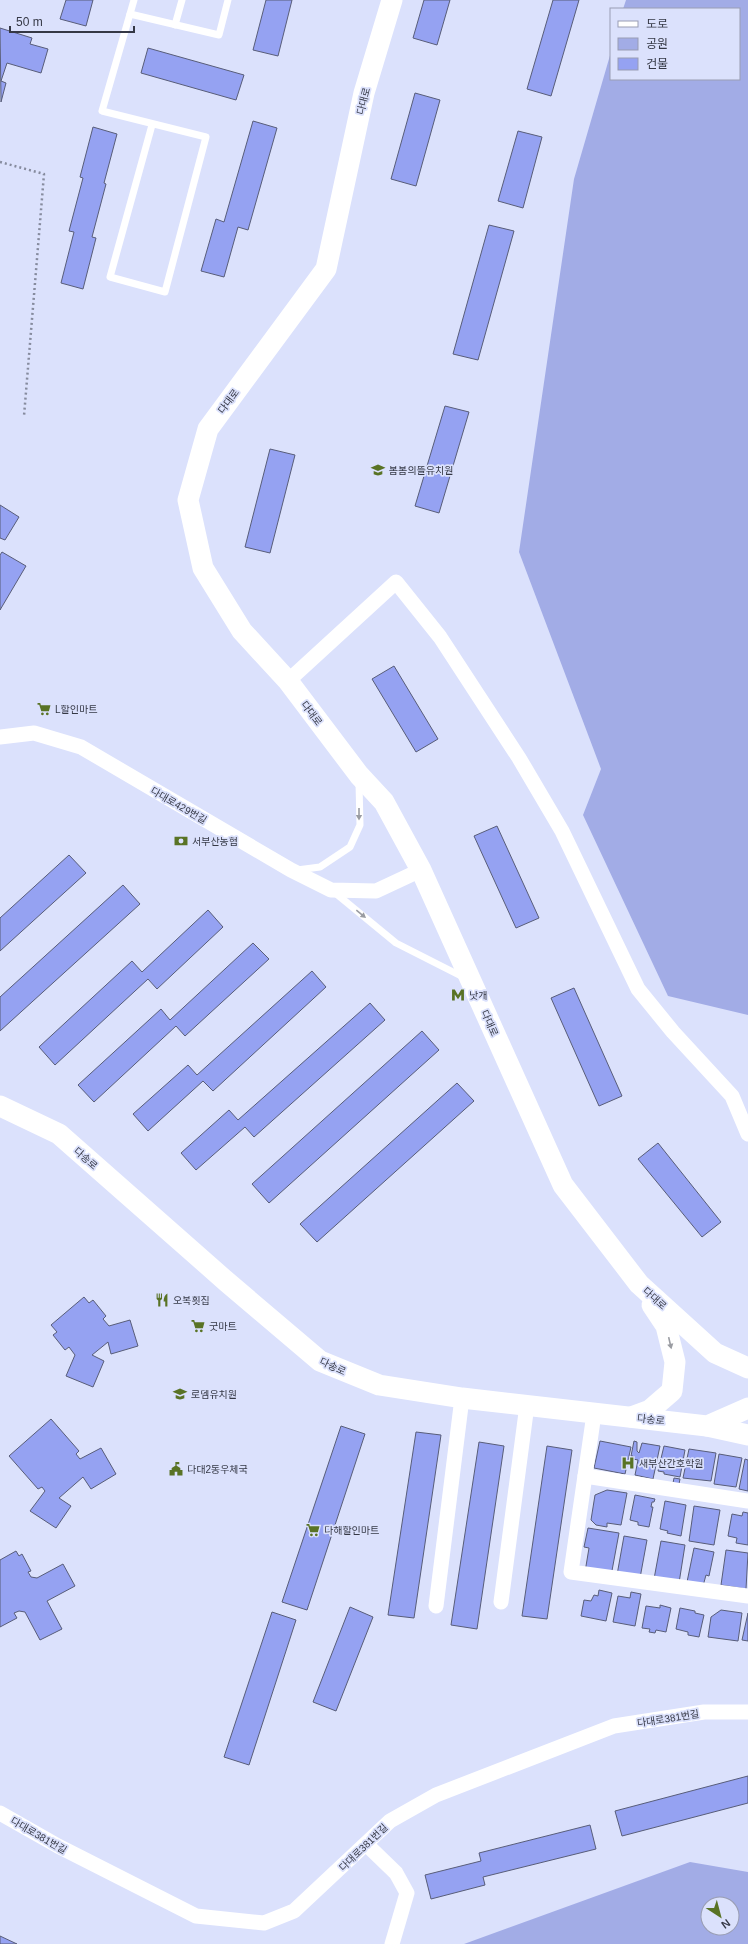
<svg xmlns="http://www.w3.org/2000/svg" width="748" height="1944" font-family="Arial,'Noto Sans KR',sans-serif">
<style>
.green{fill:#a2ace6;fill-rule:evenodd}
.building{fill:#95a2f2;stroke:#585d79}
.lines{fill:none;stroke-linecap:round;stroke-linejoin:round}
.path{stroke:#868b9e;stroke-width:2.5;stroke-dasharray:2 3;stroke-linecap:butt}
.service{stroke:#fff;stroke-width:7}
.minor{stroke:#fff;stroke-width:15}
.secondary{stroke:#fff;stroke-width:21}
.oneway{fill:#9a9ca2}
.labels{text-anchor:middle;stroke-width:3.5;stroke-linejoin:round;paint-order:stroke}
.street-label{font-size:10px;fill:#353845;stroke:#dbe1fc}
.poi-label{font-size:10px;fill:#353845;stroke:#dbe1fc;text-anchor:start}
</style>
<rect width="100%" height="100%" fill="#dbe1fc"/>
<!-- green -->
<g class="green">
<polygon points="626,0 748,0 748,1015 668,996 583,815 601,769 519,552 574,179 611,52 611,79 739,79 739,9 623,9"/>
<path d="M690 1862 748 1872V1944H464ZM708 1904H732V1928H708Z"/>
</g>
<!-- building -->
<g class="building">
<polygon points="66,0 93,0 86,26 60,19"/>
<polygon points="266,0 292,0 278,56 253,50"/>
<polygon points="424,0 450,0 437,45 413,38"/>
<polygon points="553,0 579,0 551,96 527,89"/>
<polygon points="0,28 32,38 30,44 48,49 41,73 7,63 1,81 6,83 1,102"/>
<polygon points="148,48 244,75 236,100 141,73"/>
<polygon points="415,93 440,100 416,186 391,179"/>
<polygon points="253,121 277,128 248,230 238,227 224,277 201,271 216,219 224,222"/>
<polygon points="93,127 117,134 104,183 106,184 92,237 96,238 83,289 61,283 74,232 69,231 83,178 80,177"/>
<polygon points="518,131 542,137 523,208 498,201"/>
<polygon points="489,225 514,231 478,360 453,354"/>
<polygon points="445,406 469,412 439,513 415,506"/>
<polygon points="270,449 295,455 270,553 245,547"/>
<polygon points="0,505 19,517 5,540 0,538"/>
<polygon points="2,552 26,566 0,610 0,555"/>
<polygon points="394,666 438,739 416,752 372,679"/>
<polygon points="497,826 539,918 516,928 474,836"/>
<polygon points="69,855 86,873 0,951 0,918"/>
<polygon points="123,885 140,904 0,1031 0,997"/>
<polygon points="208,910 223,927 157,989 148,979 55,1065 39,1047 132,961 142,972"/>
<polygon points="253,943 269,959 185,1036 176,1026 94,1102 78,1085 161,1009 170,1020"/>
<polygon points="312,971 326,987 213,1091 203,1081 148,1131 133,1114 188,1065 197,1075"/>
<polygon points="574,988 622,1096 599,1106 551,998"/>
<polygon points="370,1003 385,1020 254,1137 245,1127 196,1170 181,1153 229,1110 238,1120"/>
<polygon points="422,1031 439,1050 269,1203 252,1184"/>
<polygon points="457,1083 474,1101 317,1242 300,1224"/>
<polygon points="658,1143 721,1222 702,1237 638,1159"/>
<polygon points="84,1297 89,1303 93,1300 106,1316 103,1319 109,1326 130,1320 138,1346 111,1354 108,1342 92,1355 104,1361 93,1387 66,1376 75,1355 69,1347 65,1350 53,1335 57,1332 51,1325"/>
<polygon points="51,1419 79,1451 76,1454 80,1459 101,1448 116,1474 91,1489 83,1477 59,1498 71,1506 56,1528 30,1511 45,1491 42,1487 38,1489 9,1456"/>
<polygon points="341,1426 365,1434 307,1610 282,1602"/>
<polygon points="416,1432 441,1435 414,1618 388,1615"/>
<polygon points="600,1441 631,1447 625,1474 594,1468"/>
<polygon points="634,1441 637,1442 637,1451 639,1453 642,1443 660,1446 653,1479 635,1475 638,1460 633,1459 633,1456 631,1456"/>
<polygon points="479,1442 504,1446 477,1629 451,1625"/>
<polygon points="547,1446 572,1450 547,1619 522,1616"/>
<polygon points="664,1446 685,1450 680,1477 664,1474 664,1472 658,1471"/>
<polygon points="689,1449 716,1453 711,1481 683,1478"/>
<polygon points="719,1454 742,1458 736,1487 714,1484"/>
<polygon points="745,1459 748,1460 748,1491 739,1489"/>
<polygon points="674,1478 680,1479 678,1489 672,1488"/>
<polygon points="607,1490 627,1493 621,1525 607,1523 607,1527 596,1525 591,1520 595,1495"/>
<polygon points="635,1495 655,1499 654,1502 652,1502 651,1507 653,1507 649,1527 638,1525 638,1522 630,1520"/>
<polygon points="665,1501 686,1505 681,1536 667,1533 668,1531 660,1529"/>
<polygon points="694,1506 720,1510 714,1545 689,1541"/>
<polygon points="743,1512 748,1513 748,1545 736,1543 737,1538 728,1536 732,1514 742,1516"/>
<polygon points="588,1528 619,1533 611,1576 585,1572 589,1548 584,1547"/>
<polygon points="624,1536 647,1540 640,1578 617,1575"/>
<polygon points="661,1541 685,1545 679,1583 654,1579"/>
<polygon points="694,1548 714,1552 709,1576 706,1575 703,1586 687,1582"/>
<polygon points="726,1550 748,1553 746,1589 721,1585"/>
<polygon points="16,1551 19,1556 22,1554 31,1571 28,1572 31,1577 37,1578 63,1564 75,1586 47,1601 62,1629 40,1640 25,1612 19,1611 14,1613 17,1618 0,1627 0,1560"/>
<polygon points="599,1590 612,1593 606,1621 581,1616 584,1600 591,1601 594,1595 598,1596"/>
<polygon points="631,1592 641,1594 635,1626 613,1622 618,1596 630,1598"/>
<polygon points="660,1605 671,1608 666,1632 656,1630 655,1633 649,1632 650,1629 642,1628 646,1606 660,1608"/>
<polygon points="350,1607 373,1617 336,1711 313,1702"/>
<polygon points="680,1608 695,1611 695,1613 704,1615 699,1637 688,1635 688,1632 676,1629"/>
<polygon points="721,1610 742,1613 738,1641 708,1637 711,1617"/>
<polygon points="272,1612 296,1620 249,1765 224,1757"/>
<polygon points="748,1613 748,1641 742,1640"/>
<polygon points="748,1776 748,1803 622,1836 615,1811"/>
<polygon points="590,1825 596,1849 483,1877 485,1885 431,1899 425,1875 481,1861 479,1853"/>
<polygon points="0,1936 17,1944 0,1944"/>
</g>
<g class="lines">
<!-- path -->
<polyline class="path" points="0,162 44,174 24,416"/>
<!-- service -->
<g class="service">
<polyline points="134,0 102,111 206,137 165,292 110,277 152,125"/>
<polyline points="130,14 219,35 228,0"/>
<polyline points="175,25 182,0"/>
<polyline points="297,870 320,867 350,847 360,825 359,783"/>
<polyline points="334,892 396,943 463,977"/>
</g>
<!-- minor -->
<g class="minor">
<polyline points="288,681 396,582 440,637 519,758 562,831 638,989 673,1032 732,1096 748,1134"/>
<polyline points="0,737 34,733 81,747 291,870 331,890 376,891 421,870"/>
<polyline points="594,1414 571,1572 748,1596"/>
<polyline points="585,1476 748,1501"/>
<polyline points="501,1602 527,1405"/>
<polyline points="436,1606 462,1398"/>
<polyline points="0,1813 58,1846 196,1916 264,1923 294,1911 390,1821 436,1795 614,1726 704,1712 748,1712"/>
<polyline points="366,1844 396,1873 407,1893 392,1944"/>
</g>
<!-- secondary -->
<g class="secondary">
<polyline points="392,0 364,93 326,269 208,429 188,500 203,568 242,631 288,681 359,775 384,802 421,870 563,1185 639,1284 715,1353 748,1368"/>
<polyline points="0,1106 59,1134 227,1282 320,1361 379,1385 462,1398 707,1426 748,1408"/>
<polyline points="631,1417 650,1410 672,1391 675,1362 666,1326 652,1305"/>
<polyline points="707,1426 748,1435"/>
</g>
</g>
<!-- one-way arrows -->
<defs><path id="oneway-solid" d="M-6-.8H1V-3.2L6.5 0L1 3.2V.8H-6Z"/></defs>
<g class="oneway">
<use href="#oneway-solid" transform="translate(359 814) rotate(90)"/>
<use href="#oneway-solid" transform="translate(361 914) rotate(39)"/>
<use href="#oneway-solid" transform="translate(670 1343) rotate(77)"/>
</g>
<!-- icons -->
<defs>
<g id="school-bare" transform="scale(1.08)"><path d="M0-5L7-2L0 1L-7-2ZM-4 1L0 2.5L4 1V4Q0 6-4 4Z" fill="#597325" stroke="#dbe1fc" stroke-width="2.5" paint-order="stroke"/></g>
<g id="supermarket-bare" transform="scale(1.08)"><path d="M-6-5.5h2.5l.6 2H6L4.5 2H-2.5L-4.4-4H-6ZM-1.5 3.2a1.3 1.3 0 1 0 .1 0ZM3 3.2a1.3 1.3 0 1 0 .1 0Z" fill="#597325" stroke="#dbe1fc" stroke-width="2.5" paint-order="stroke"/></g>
<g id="bank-bare" transform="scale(1.08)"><path d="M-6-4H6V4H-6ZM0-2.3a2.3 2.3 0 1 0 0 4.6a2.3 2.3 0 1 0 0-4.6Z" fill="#597325" stroke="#dbe1fc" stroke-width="2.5" paint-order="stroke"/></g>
<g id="metro-bare" transform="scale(1.08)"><path d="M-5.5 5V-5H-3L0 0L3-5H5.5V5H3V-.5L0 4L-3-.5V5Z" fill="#597325" stroke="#dbe1fc" stroke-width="2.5" paint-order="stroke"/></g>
<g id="restaurant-bare" transform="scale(1.08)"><path d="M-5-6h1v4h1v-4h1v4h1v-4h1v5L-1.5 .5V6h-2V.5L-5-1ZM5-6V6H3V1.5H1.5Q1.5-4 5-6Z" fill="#597325" stroke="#dbe1fc" stroke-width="2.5" paint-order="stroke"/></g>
<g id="hospital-bare" transform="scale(1.08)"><path d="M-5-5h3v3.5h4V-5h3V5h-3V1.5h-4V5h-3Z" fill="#597325" stroke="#dbe1fc" stroke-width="2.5" paint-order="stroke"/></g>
<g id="civic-bare" transform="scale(1.08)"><path d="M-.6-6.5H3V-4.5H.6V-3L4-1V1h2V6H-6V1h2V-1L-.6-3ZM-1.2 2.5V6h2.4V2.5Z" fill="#597325" stroke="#dbe1fc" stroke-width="2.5" paint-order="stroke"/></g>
</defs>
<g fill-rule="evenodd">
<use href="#school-bare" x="378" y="470"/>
<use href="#supermarket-bare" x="44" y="709"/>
<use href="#bank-bare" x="181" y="841"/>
<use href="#metro-bare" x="458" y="995"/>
<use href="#restaurant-bare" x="162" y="1300"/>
<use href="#supermarket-bare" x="198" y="1326"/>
<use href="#school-bare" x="180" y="1394"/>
<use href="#hospital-bare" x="628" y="1463"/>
<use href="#civic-bare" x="176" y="1469"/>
<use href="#supermarket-bare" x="313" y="1530"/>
</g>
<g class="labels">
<!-- street labels -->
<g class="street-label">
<text transform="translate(363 101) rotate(-76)" y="4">다대로</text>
<text transform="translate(228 401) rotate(-53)" y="4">다대로</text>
<text transform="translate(312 713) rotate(53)" y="4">다대로</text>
<text transform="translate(179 805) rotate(30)" y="4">다대로429번길</text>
<text transform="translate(490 1023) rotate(66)" y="4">다대로</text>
<text transform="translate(86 1158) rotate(41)" y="4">다송로</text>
<text transform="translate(655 1298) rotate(42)" y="4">다대로</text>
<text transform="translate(333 1366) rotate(25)" y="4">다송로</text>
<text transform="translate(651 1419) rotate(6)" y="4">다송로</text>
<text transform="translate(668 1718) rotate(-9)" y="4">다대로381번길</text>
<text transform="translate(39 1835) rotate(30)" y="4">다대로381번길</text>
<text transform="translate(363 1847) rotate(-44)" y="4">다대로381번길</text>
</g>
<!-- poi labels -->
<g class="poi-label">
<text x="389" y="474">봄봄의뜰유치원</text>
<text x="55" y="713">L할인마트</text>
<text x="192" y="845">서부산농협</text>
<text x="469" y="999">낫개</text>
<text x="173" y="1304">오복횟집</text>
<text x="209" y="1330">굿마트</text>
<text x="191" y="1398">로뎀유치원</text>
<text x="639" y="1467">새부산간호학원</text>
<text x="187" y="1473">다대2동우체국</text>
<text x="324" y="1534">다해할인마트</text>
</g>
</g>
<!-- legend -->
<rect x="610" y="8" width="130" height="72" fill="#dbe1fc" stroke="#999db3"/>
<rect x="618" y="21" width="20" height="6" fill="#ffffff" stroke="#999db3"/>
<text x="646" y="28" font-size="12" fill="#353845">도로</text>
<rect x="618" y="38" width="20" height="12" fill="#a2ace6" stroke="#999db3"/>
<text x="646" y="48" font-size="12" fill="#353845">공원</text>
<rect x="618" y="58" width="20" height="12" fill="#95a2f2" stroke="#999db3"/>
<text x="646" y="68" font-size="12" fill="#353845">건물</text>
<!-- north arrow -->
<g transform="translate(720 1916) rotate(144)"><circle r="19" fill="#dbe1fc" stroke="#999db3"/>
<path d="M0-3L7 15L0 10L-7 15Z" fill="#597325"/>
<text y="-6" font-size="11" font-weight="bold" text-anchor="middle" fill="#353845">N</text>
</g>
<!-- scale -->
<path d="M10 26v6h124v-6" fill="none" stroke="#353845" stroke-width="2"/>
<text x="16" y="26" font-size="12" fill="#353845" stroke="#dbe1fc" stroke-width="3" paint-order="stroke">50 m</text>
</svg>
